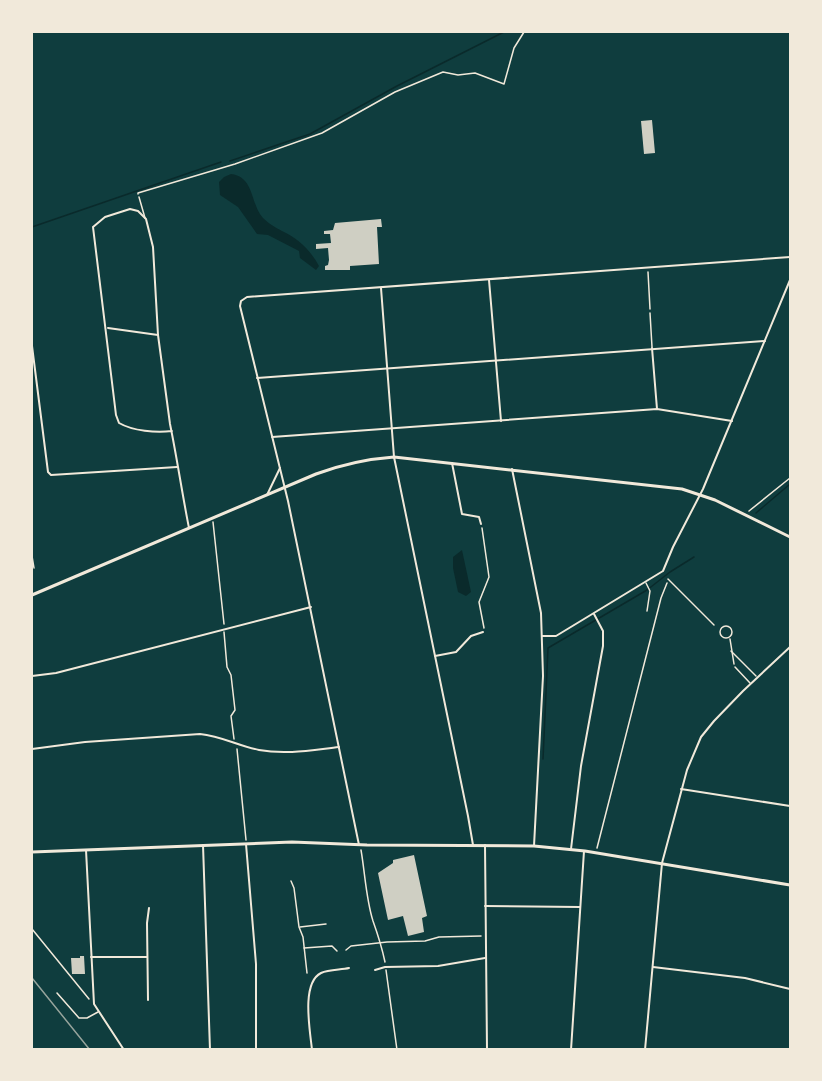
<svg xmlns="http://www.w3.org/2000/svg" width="822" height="1081" font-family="Jost,sans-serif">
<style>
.water{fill:#0a2a2b}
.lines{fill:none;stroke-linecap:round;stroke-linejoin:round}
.stream{stroke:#0a2a2b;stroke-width:1.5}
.building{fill:#cfcfc3}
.path{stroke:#f1e9da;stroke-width:1.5}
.service{stroke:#f1e9da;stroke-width:1.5}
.minor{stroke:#f1e9da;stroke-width:2}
.tertiary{stroke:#f1e9da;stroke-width:3}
.rail{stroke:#97a49c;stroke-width:1.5}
</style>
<rect width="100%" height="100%" fill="#0f3d3e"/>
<!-- water -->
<g class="water">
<path d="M231 174C255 177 250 204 263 218 269 224 275 227 282 231 298 238 311 251 319 266L316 270 300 258 299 251 268 235 257 234 238 207 220 195 219 182 224 177Z"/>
<polygon points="462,550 471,592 466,596 458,592 453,568 453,557"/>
</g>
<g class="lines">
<!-- stream -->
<g class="stream">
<polyline points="230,161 310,134 397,86 504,32"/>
<polyline points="32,227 221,162"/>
<polyline points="756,513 790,484"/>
<polyline points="543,759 548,648 647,590 670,572 694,557"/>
</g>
</g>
<!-- building -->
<g class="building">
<polygon points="652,120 655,153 644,154 641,121"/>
<polygon points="381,219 382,227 377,227 379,264 350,266 350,270 325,270 325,266 328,265 329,260 328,248 316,249 316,244 331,243 330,234 324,234 324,231 333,230 335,223"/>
<polygon points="414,855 427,916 422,918 424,932 408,936 403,916 388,920 378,873 393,863 393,860"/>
<polygon points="80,956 84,956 85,974 72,974 71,958 80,958"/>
</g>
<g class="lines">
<!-- path -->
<g class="path">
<polyline points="138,194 138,193 235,164 322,133 395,92 443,72 458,75 475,73 504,84 514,48 524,32"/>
<polyline points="648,272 650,309"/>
<polyline points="749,511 790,478"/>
<polyline points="213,522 224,624"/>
<polyline points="482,528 489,577 479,602 484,628"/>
<polyline points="32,556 34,568"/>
<circle cx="726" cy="632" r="6"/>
<polyline points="224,632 227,667 231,675 235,710 231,716 234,739"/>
<polyline points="730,639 734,664"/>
<polyline points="731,651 756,676"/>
<polyline points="237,749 246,840"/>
<polyline points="597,848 661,598 667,583"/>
<path d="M361 850C365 873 366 899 373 921 378 935 382 948 385 962"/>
<polyline points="291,881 294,888 299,927 303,937 307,973"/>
<polyline points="300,927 326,924"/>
<polyline points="32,929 89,999"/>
<polyline points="304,948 332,946 337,951"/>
<polyline points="346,950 351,946 387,942 425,941 439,937 481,936"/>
<polyline points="386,970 397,1050"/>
<polyline points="32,1049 32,1050"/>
</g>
<!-- service -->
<g class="service">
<polyline points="139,197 145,218"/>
<polyline points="650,313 652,347"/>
<polyline points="668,579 714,625"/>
<polyline points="646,583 650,591 647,611"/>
<polyline points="735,667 750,683"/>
<polyline points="57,993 79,1018 87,1018 98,1012"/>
</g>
<!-- minor -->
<g class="minor">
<polyline points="489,280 501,421"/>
<polyline points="381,288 394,457 468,816 473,845"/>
<polyline points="108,328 158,335"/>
<polyline points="32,346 48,472 51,475 177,467"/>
<polyline points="652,348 657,409"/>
<polyline points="257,378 765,341"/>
<path d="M172 431C156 433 133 431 119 423L116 415 93 227 105 217 130 209 138 211 146 219 153 247 158 335 170 424C177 458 182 493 189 528"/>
<polyline points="272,437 657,409 732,421"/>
<polyline points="452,463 462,514 479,517 481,524"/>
<polyline points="512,469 541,613 543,676 534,846"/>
<polyline points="267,495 280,468"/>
<polyline points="542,636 556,636 663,571 673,547 703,489 790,280"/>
<polyline points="435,656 456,652 471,636 483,632"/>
<polyline points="32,676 56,673 311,607"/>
<path d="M32 749 85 742 200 734C221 736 239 746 259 750 286 755 312 750 339 747"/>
<polyline points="681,789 790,806"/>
<polyline points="246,844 256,964 256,1050"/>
<polyline points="203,845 210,1050"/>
<polyline points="359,845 288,501 240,306 241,301 247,297 790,257"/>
<polyline points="485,845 487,1050"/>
<polyline points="571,849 581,766 603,646 603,631 594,614"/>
<polyline points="86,850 94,1004 124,1050"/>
<polyline points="485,906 580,907"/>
<polyline points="91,957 147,957"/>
<polyline points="653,967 745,978 790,989"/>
<polyline points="375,970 385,967 438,966 485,958"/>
<polyline points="148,1000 147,923 149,908"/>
<path d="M312 1050C310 1030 301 983 321 973 329 969 341 970 349 968"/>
<polyline points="571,1050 584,851"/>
<polyline points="645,1050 662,863 687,770 701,737 714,721 743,691 790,647"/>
</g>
<!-- tertiary -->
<g class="tertiary">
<path d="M32 595 316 474C343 464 367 459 394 457L682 489 715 500 790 537"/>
<polyline points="32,852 292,842 367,845 534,846 585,851 790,885"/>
</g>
<!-- rail -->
<polyline class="rail" points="32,978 90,1050"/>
</g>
<!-- border -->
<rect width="822" height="1081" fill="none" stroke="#f1e9da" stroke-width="66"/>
</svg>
